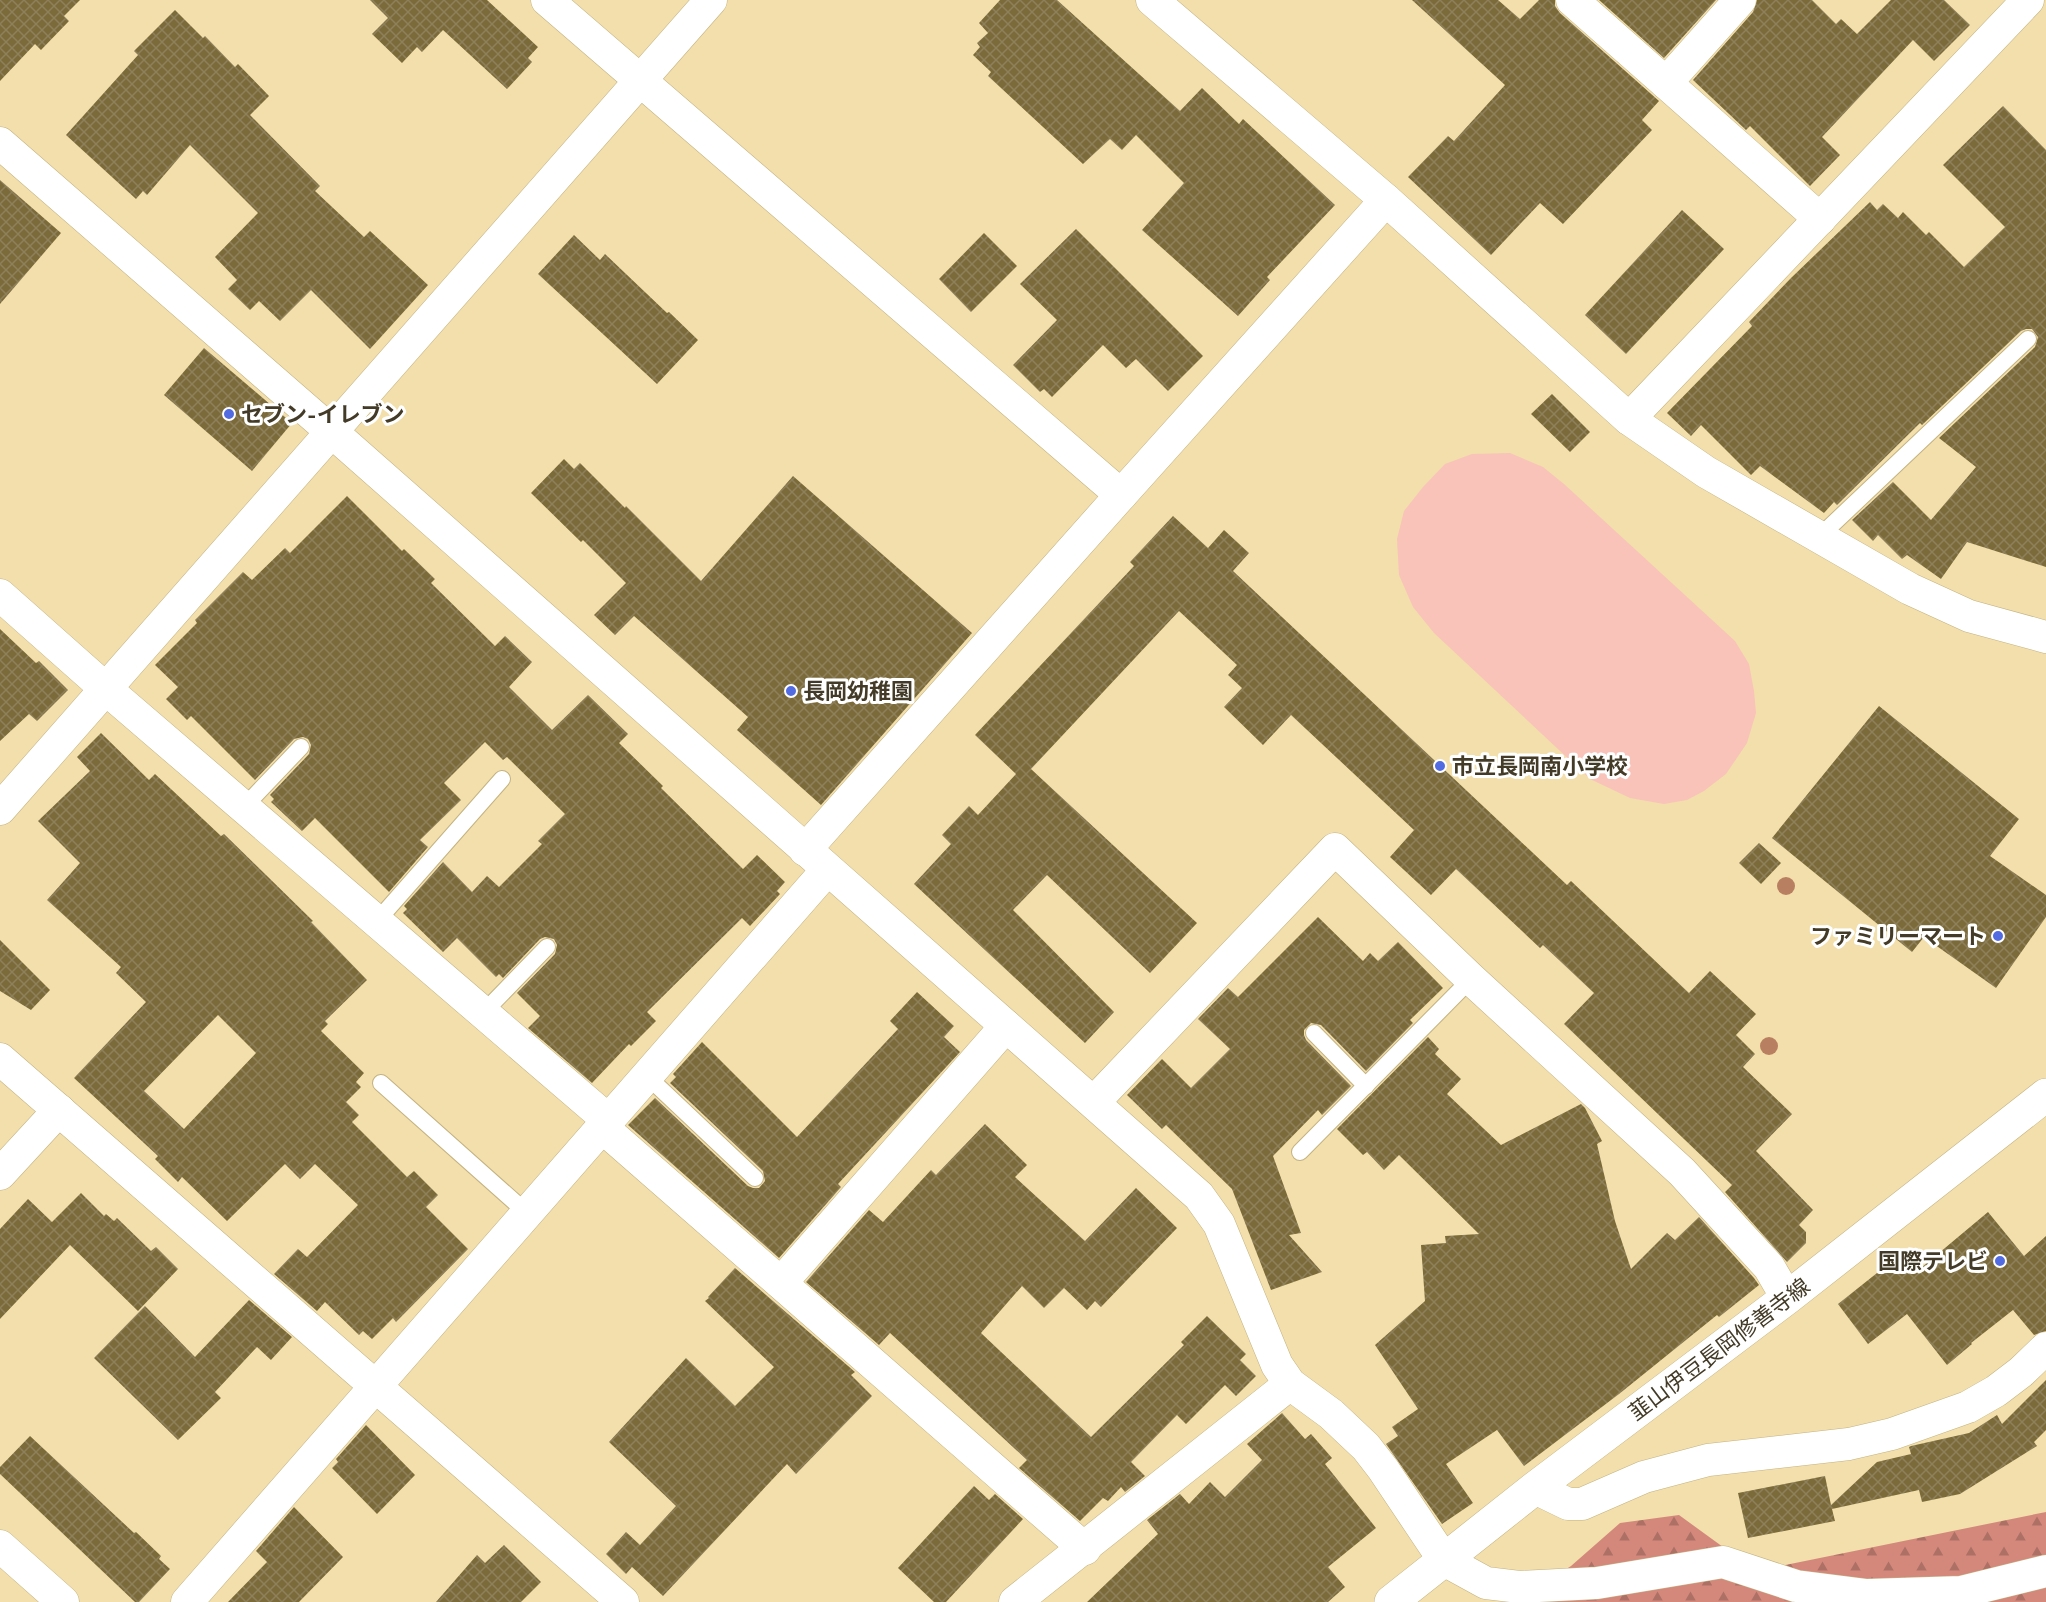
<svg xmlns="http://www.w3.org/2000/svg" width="2046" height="1602" font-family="'Space Grotesk','Noto Sans JP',sans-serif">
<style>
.green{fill:#f9c3b9}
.forest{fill:url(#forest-firs)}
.building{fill:url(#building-cross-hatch);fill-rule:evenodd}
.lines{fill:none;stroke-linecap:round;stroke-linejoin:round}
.service-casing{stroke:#c4b280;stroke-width:18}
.minor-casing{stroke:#c4b280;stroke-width:33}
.secondary-casing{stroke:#c4b280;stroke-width:34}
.service{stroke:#fff;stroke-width:16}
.minor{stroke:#fff;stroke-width:32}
.secondary{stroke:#fff;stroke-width:33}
.tree{fill:#b97f61}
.poi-dot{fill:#526be1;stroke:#fff;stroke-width:2}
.labels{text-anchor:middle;stroke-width:6;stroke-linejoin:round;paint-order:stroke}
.poi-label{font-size:22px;font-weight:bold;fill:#433b27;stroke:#fff;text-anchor:start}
.street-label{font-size:22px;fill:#433b27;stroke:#fff}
</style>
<defs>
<pattern id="forest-firs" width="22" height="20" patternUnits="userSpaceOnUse" patternTransform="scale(1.5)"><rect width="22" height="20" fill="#d3887b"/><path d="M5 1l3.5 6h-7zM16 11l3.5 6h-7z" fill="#ad7065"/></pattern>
<pattern id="building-cross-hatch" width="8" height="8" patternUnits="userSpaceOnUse" patternTransform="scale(1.5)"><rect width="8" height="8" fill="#7b6a3a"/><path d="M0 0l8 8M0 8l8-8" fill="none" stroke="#8e805b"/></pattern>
</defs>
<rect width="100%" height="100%" fill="#f2dfab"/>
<!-- green -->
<polygon class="green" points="1510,453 1543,467 1564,484 1735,641 1749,664 1754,691 1756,713 1747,743 1726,774 1704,791 1687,800 1664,804 1630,798 1590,779 1434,633 1413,607 1399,575 1397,539 1404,511 1423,487 1445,464 1472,454"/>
<!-- forest -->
<polygon class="forest" points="2046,1512 2046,1602 1515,1602 1571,1566 1620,1523 1679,1515 1756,1571"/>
<!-- building -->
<g class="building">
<polygon points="0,0 80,0 64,16 69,21 41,50 35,44 0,81"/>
<polygon points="370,0 487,0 538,47 528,58 532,62 507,89 443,30 422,52 417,47 402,63 372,34 388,18"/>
<polygon points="1000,0 1057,0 1180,111 1202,88 1239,124 1243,119 1335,205 1267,277 1270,280 1238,316 1142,230 1184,183 1136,135 1122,150 1110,139 1083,164 988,76 991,72 973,55 980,47 977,43 988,33 979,23"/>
<polygon points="1412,0 1498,0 1520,19 1539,0 1555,0 1555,6 1560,13 1659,101 1642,120 1652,130 1563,224 1540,203 1491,255 1408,177 1448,136 1454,141 1505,85"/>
<polygon points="1599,0 1716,0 1664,58"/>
<polygon points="1757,0 1812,0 1836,24 1841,19 1857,34 1891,0 1944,0 1970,25 1934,61 1913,40 1822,137 1840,155 1810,186 1750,126 1746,130 1693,80 1753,12"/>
<polygon points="175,10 203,38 205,36 235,67 238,64 269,96 250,115 320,186 315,191 364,237 370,231 428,285 370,349 311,290 280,321 259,301 250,310 228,289 237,280 215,257 258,213 190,145 147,195 143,191 136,199 66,135 138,55 134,51"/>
<polygon points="2003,106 2046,150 2046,567 1967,542 1941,579 1907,555 1902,559 1878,535 1873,541 1852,520 1893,482 1931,520 1976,467 1939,438 2035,347 2038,337 2032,329 2026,329 2021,331 1922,425 1920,423 1837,505 1834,502 1824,513 1760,466 1751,475 1701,425 1691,436 1667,413 1752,326 1749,322 1791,278 1870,202 1877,210 1883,204 1898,218 1903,212 1926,235 1929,232 1964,267 2005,227 1943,165"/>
<polygon points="0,180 61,233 0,304"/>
<polygon points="1682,210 1724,249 1626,354 1585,315"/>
<polygon points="1076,229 1203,356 1168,391 1136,359 1126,368 1103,345 1052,397 1044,389 1040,392 1013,365 1057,320 1020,284"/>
<polygon points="984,233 1017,266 971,312 939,279"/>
<polygon points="574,235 600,260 605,254 667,313 669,312 698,340 657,384 538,274"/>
<polygon points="204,348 292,423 252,471 164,395"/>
<polygon points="1552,394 1590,432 1570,452 1531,414"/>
<polygon points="564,459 574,469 580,463 625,508 626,506 701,581 793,476 972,633 821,805 737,730 748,717 634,616 615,635 594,615 626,583 583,540 581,542 531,493"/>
<polygon points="347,496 402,551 404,549 435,579 431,583 495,646 505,636 532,662 509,687 552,730 588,695 628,734 619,743 663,786 661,788 743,869 757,855 785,882 777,891 780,894 750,926 742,918 647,1012 656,1021 631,1046 629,1044 592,1083 528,1028 540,1016 517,993 555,954 557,945 554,939 545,937 540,939 503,978 499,974 496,977 457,938 443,952 403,913 407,909 404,906 443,862 472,892 487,876 499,887 542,844 538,841 565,814 507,757 503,760 485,742 444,783 461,800 420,840 428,847 389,892 315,818 302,831 271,802 274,799 270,795 309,754 311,745 308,739 303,737 294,739 255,780 191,716 187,720 166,699 178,687 155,665 197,623 195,620 243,572 252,580 285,548 290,553"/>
<polygon points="1173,516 1208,548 1224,530 1249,553 1233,571 1567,885 1571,881 1689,993 1710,971 1756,1014 1736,1035 1755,1054 1743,1067 1792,1114 1756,1151 1813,1210 1799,1225 1806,1232 1806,1243 1787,1262 1725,1192 1732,1185 1564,1024 1594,993 1543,945 1540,948 1456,869 1431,895 1390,857 1414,830 1291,715 1263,745 1224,707 1242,688 1228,675 1237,665 1179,611 1031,769 1197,923 1150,973 1047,875 1013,910 1114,1012 1085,1043 914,884 951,844 942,835 969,806 978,815 1016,774 975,735 1134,566 1130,562"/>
<polygon points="0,629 36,663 39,661 68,690 37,721 29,714 0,741"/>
<polygon points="1879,706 2019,819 1990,856 2046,895 2046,917 1996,988 1924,937 1912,952 1772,838"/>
<path d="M101 733 149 780 155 774 221 836 224 834 313 921 311 922 367 980 325 1021 328 1024 321 1031 364 1073 356 1082 361 1087 346 1102 359 1115 352 1122 407 1177 414 1171 438 1195 426 1207 468 1249 396 1322 393 1318 372 1339 363 1331 359 1335 325 1302 317 1311 274 1274 298 1249 307 1257 358 1205 315 1164 300 1179 285 1164 227 1221 182 1177 178 1182 155 1159 158 1156 74 1078 146 1002 116 973 121 967 47 900 80 863 38 821 90 771 77 757ZM218 1015 256 1053 184 1129 144 1091Z"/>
<polygon points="1759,843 1781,863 1761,884 1739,863"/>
<polygon points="1318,917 1363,961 1370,953 1378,961 1398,942 1443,988 1410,1020 1413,1023 1366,1071 1321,1025 1311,1023 1304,1030 1304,1035 1306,1040 1351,1086 1322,1115 1318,1110 1273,1156 1301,1233 1289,1235 1322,1272 1271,1290 1232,1189 1166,1125 1162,1129 1127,1095 1162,1059 1191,1088 1230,1049 1198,1019 1228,988 1238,997"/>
<polygon points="0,940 50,990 31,1010 0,991"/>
<polygon points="917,992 954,1026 944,1037 960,1052 838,1184 841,1187 779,1258 628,1125 655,1098 748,1186 753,1188 759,1188 765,1181 763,1171 670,1083 676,1077 673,1074 702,1042 797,1137 898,1029 890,1021"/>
<polygon points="1428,1037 1439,1049 1435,1054 1461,1079 1447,1094 1501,1145 1581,1104 1585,1108 1602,1141 1597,1144 1615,1221 1631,1269 1667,1233 1675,1240 1699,1217 1754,1278 1759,1285 1719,1317 1717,1315 1619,1394 1524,1466 1497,1430 1446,1464 1473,1503 1442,1524 1386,1444 1398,1436 1392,1427 1418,1409 1375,1345 1425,1301 1421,1245 1446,1243 1445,1236 1479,1234 1399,1155 1384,1170 1367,1152 1363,1155 1337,1129"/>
<polygon points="985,1124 1027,1165 1015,1177 1085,1241 1136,1188 1177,1228 1101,1307 1095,1301 1087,1310 1064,1288 1044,1308 1022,1286 981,1333 1091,1437 1184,1345 1181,1342 1207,1316 1246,1354 1240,1360 1256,1376 1236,1396 1225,1385 1186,1424 1177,1415 1131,1462 1145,1476 1125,1492 1121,1487 1108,1501 1103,1498 1080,1521 1019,1468 1027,1460 890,1333 879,1345 806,1282 869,1210 883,1222 931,1170 936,1175"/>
<polygon points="81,1193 104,1216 106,1214 114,1221 117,1218 151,1251 156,1247 178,1269 138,1311 70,1245 0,1319 0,1229 28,1199 52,1222"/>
<polygon points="1988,1212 2024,1256 2046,1236 2046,1331 2034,1335 2013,1310 1971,1343 1972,1344 1947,1365 1907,1314 1868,1344 1838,1304 1906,1250 1921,1268"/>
<polygon points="735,1268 855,1372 851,1375 872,1396 796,1474 787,1464 663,1596 632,1567 626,1574 606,1554 626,1532 640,1545 676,1506 609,1442 686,1358 735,1406 774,1367 705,1301 709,1298 708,1297"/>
<polygon points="249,1300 292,1337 271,1360 257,1347 215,1392 221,1398 178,1440 94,1358 145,1306 195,1357"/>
<polygon points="2046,1380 2046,1430 2034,1442 2037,1446 1960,1494 1922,1502 1919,1490 1832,1509 1835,1521 1748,1538 1738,1493 1825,1476 1831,1505 1877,1462 1911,1454 1909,1447 1911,1446 1969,1433 1997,1415 2002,1424"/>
<polygon points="1282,1413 1305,1439 1311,1434 1332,1458 1325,1464 1376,1528 1328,1567 1345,1587 1328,1602 1087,1602 1158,1534 1147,1520 1180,1494 1189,1504 1210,1482 1225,1497 1262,1460 1247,1444"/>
<polygon points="366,1425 415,1475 377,1514 332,1468 338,1462 336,1459"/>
<polygon points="30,1436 134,1533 136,1532 161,1556 159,1559 170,1569 139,1602 135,1602 0,1474 0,1467"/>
<polygon points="974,1486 989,1500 995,1494 1023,1519 946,1602 934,1602 898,1568"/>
<polygon points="294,1507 343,1557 299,1602 228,1602 267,1562 256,1551"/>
<polygon points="504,1545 541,1582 521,1602 436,1602 477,1555 485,1563"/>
</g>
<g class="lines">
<!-- service casing -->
<g class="service-casing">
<g id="service">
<polyline points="1818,538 2028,339"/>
<polyline points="244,807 301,747"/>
<polyline points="377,921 502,779"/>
<polyline points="483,1013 547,947"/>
<polyline points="1314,1033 1366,1086"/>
<polyline points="647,1076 755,1178"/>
<polyline points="381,1083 527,1213"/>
<polyline points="1300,1152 1471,979"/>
</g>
</g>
<!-- minor casing -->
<g class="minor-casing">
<g id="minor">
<polyline points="547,0 1121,495"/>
<polyline points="1152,0 1386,200 1629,419 1706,472 1910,589 1969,616 2046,637"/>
<polyline points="1572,0 1820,219"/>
<polyline points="1666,83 1740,0"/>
<polyline points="0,143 332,432 1199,1196 1219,1224 1277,1365 1290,1384 1331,1414 1366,1447 1383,1469 1444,1560 1486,1583 1519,1587 1597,1583 1723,1562 1796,1586 1867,1595 1961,1592 2046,1571"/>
<polyline points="1629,419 2028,0"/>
<polyline points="0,595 106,689 608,1120"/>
<polyline points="0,809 711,0"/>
<polyline points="805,850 1121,495 1386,200"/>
<polyline points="0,1059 623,1602"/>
<polyline points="1094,1102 1335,849 1471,979 1682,1172 1769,1267 1787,1298"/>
<polyline points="602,1127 1085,1549"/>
<polyline points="0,1174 59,1110"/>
<polyline points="781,1283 1006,1026"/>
<polyline points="1535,1488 1568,1504 1582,1504 1644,1477 1708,1460 1849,1444 1892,1434 1968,1407 1996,1391 2021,1372 2046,1348"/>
<polyline points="0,1546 63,1602"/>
<polyline points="187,1602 827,870"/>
<polyline points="1015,1602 1290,1384"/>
</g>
</g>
<!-- secondary casing -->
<g class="secondary-casing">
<polyline id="secondary" points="1391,1602 1535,1488 1787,1298 2046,1095"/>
</g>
<!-- service -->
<use href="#service" class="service"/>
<!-- minor -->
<use href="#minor" class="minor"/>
<!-- secondary -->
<use href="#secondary" class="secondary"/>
</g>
<!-- trees -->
<g class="tree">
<circle cx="1786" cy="886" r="9"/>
<circle cx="1769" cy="1046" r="9"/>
</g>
<!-- markers -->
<g class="poi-dot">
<circle cx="229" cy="414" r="6"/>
<circle cx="791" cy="691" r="6"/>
<circle cx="1440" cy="766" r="6"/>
<circle cx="1998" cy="936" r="6"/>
<circle cx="2000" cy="1261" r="6"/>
</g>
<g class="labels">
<!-- poi labels -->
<g class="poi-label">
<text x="241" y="422">セブン-イレブン</text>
<text x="803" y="699">長岡幼稚園</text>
<text x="1452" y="774">市立長岡南小学校</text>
<text x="1986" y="944" text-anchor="end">ファミリーマート</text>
<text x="1988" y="1269" text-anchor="end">国際テレビ</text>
</g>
<!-- street labels -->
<g class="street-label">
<text transform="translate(1719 1349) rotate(-37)" y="8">韮山伊豆長岡修善寺線</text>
</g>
</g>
</svg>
